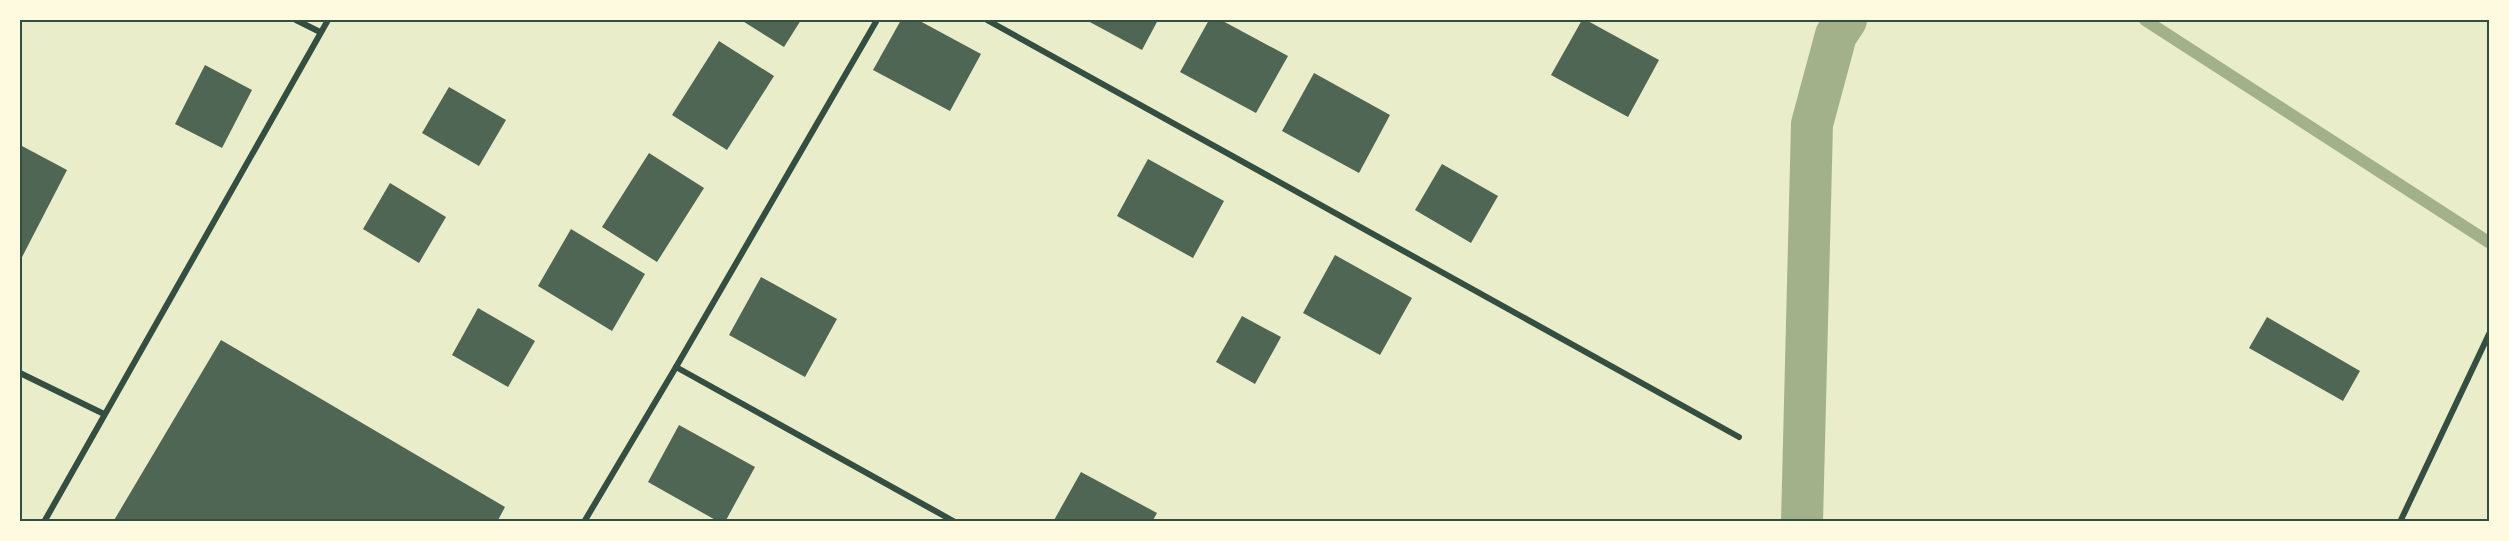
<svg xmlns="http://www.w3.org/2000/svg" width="2509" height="541" font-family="Raleway,sans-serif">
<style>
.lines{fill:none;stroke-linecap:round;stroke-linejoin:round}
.stream{stroke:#a3b18a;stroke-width:12}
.canal{stroke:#a3b18a;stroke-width:42}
.building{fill:#4f6655}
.minor{stroke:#344e41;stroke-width:6}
.neatline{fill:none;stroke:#344e41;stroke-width:2}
</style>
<rect width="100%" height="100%" fill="#e9edc9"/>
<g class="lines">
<!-- stream -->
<polyline class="stream" points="2145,20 2490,243"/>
<!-- canal -->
<polyline class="canal" points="1802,522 1812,124 1836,35 1846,20"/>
</g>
<!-- building -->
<g class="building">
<polygon points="741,20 801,20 784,47"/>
<polygon points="901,20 918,20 981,54 950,111 873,70"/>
<polygon points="1086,20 1158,20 1142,50"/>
<polygon points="1209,20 1221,20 1288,56 1256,113 1180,72"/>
<polygon points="1582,20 1586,20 1659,60 1628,117 1551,75"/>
<polygon points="719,41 774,76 727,150 672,115"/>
<polygon points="205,65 252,90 222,148 175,124"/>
<polygon points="1314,73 1390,115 1359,173 1282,131"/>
<polygon points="449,87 506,120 479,166 422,133"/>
<polygon points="22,146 67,170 20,261 20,152"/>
<polygon points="649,153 704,188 657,262 602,227"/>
<polygon points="1148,159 1224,201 1193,258 1117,216"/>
<polygon points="1442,164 1498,196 1471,243 1415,210"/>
<polygon points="390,183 446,217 419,263 363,229"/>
<polygon points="571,229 645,274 612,331 538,286"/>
<polygon points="1335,255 1412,298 1380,355 1303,313"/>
<polygon points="761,277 837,319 805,377 729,335"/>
<polygon points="478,308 535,341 508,387 452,355"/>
<polygon points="1242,316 1281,337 1255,384 1216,362"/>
<polygon points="2267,317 2360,371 2343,401 2249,348"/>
<polygon points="221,340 505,507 497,522 113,522"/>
<polygon points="679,425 755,467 725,522 719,522 648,482"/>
<polygon points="1081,472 1157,513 1152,522 1053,522"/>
</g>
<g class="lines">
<!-- minor -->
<g class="minor">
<polyline points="296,20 320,32"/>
<polyline points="987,20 1739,437"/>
<polyline points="676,367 955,522"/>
<polyline points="20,373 104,414"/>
<polyline points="44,522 328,20"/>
<polyline points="584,522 676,367 877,20"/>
<polyline points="2400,522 2490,332"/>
</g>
</g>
<!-- border -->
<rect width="2509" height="541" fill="none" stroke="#fefae0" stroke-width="42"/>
<rect x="21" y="21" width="2467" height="499" class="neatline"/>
</svg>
